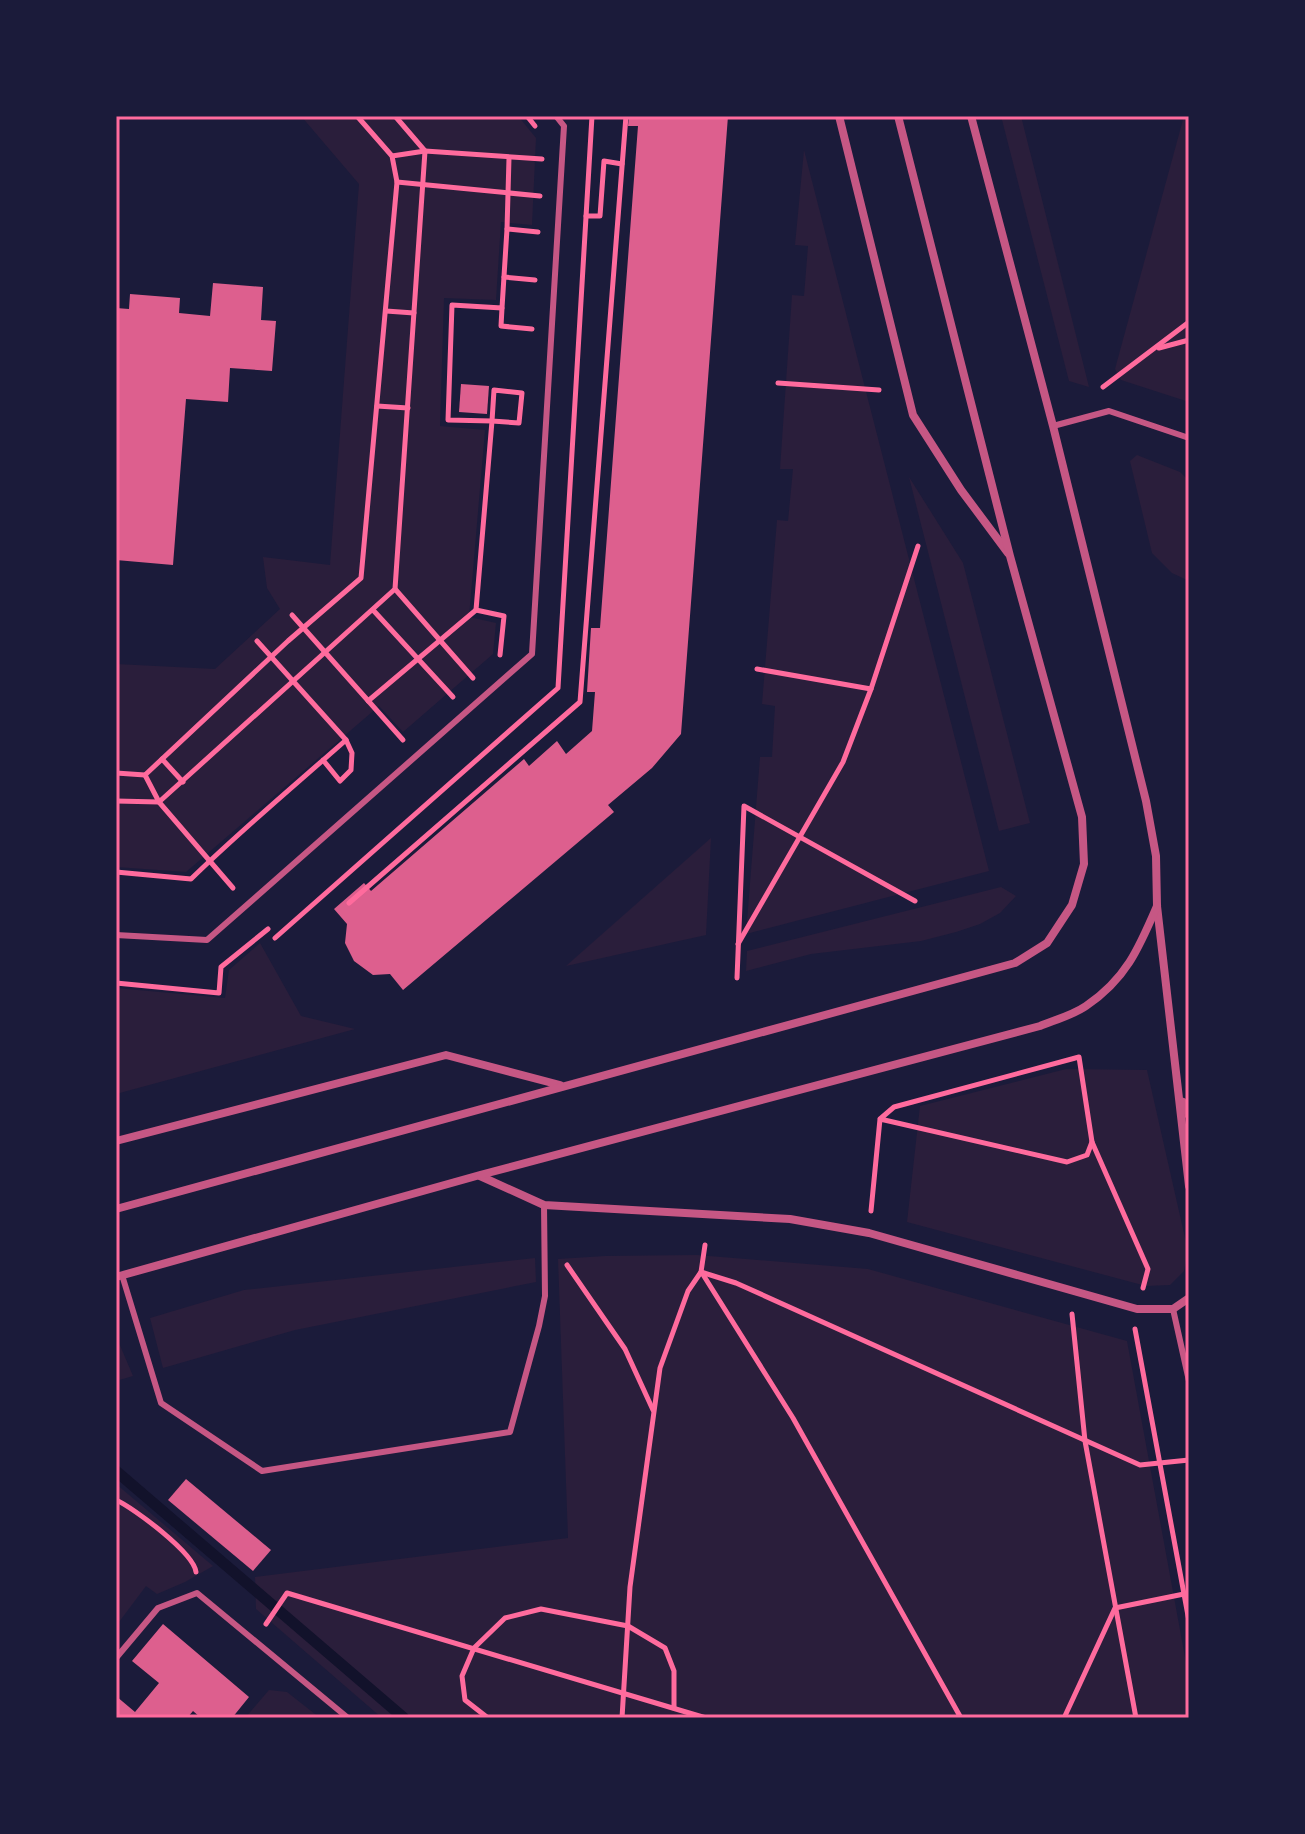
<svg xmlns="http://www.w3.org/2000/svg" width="1305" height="1834" font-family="Ubuntu,sans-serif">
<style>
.green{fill:#2a1e3b}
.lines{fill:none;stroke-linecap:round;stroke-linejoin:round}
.stream{stroke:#12122b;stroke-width:11}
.building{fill:#dd5f8e}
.path{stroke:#ff6b9d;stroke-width:5}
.service{stroke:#c65784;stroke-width:6}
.minor{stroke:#c65784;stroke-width:8}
.neatline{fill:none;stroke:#ff6b9d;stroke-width:3}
</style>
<rect width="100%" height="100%" fill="#1b1b3a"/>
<!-- green -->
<g class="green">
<polygon points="301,116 469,116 472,119 475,116 518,116 536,138 532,225 501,222 496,300 444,298 440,426 485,430 469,617 496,623 493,654 403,732 379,706 186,872 116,867 116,664 215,669 280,609 267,588 263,557 330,565 359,184"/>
<polygon points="1001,116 1021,116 1089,387 1069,381"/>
<polygon points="1184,116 1189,116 1189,402 1121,380 1115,369"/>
<polygon points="804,150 989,871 746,934 760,757 772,757 775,706 762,704 777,520 788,521 793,469 780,469 792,295 804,296 808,246 795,245"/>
<polygon points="1137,455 1180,472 1189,481 1189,581 1172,573 1152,553 1130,461"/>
<polygon points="909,477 963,563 1030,823 999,831"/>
<polygon points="711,838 706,935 566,966"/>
<polygon points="1001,887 1016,896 1000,913 980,924 956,932 921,941 811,954 746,971 747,951"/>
<polygon points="260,943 301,1016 355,1029 116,1094 116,988 225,998 229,970"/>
<polygon points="1066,1069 1147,1070 1188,1251 1184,1271 1170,1285 1146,1286 907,1222 920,1106"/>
<polygon points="697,1255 868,1269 1127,1341 1189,1679 1189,1718 382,1718 256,1609 255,1577 568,1538 558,1259 605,1256"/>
<polygon points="535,1258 536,1282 295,1330 163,1368 150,1318 244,1290"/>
<polygon points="116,1336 133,1376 116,1381"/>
<polygon points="116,1484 213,1566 185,1582 157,1594 146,1586 116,1626"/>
<polygon points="269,1690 287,1692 320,1718 245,1718"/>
</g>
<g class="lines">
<!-- stream -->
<polyline class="stream" points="116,1471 404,1718"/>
</g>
<!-- building -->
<g class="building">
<polygon points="629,116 728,116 681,734 652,768 608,805 614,812 403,990 390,974 373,975 354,961 345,943 347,924 334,909 364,883 371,891 524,759 529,766 557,741 566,754 592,731 595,692 587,692 591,628 600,628 638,126 628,126"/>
<polygon points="213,283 263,287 261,320 276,321 272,371 230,368 228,402 186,399 173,565 116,560 116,308 129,309 130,294 180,298 179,313 210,316"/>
<polygon points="461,384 489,386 487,414 459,412"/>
<polygon points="186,1479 271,1550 253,1571 168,1500"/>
<polygon points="163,1624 249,1697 232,1718 201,1718 193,1711 187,1718 116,1718 116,1696 135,1712 159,1683 132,1661"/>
</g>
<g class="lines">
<!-- path -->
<g class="path">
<polyline points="527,116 535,126"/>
<polyline points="392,156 425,151 542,159"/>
<polyline points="397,182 540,196"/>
<polyline points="586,216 600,216 604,161 622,164"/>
<polyline points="507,229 509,158"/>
<polyline points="504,277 535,280"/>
<polyline points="502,308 501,326 532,329"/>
<polyline points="386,311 414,313"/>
<polyline points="1159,348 1189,340"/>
<polyline points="778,383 879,390"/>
<polyline points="1103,387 1189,322"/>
<polygon points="494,390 522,393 519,423 492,421"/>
<polyline points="377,406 408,408"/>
<polyline points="395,589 473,678"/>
<polyline points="373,610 453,697"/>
<polyline points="292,615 403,740"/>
<polyline points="257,641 346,740"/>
<polyline points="500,655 504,616 476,610 492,421 448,420 452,305 502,308 507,229 538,232"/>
<polyline points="757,669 871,689"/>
<polyline points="368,701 476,610"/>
<polyline points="162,759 183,782"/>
<polyline points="116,773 145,775 288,641 361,578 397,182 392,156 357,116"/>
<polyline points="145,775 159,802 233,888"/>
<polyline points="116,801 159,802 395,589 425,151 395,116"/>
<path d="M116 872 191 879C240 831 294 786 346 740L352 753 351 770 340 781 323 760"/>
<polyline points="349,903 580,702 626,116"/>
<polyline points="275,938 558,688 592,116"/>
<polyline points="738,944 843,762 871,689 918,546"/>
<polyline points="737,978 744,806 915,901"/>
<polyline points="116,983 219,993 221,967 268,929"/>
<polyline points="1092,1142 1148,1269 1143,1288"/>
<polyline points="871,1211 880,1119 1067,1162 1087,1155 1092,1142 1079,1057 894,1107 880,1119"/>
<polyline points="567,1265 625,1349 653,1410"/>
<polyline points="701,1272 736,1283 1140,1465 1189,1460"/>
<polyline points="702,1273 793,1418 961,1718"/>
<polyline points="1072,1314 1085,1441 1136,1718"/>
<polyline points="1135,1329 1189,1621"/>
<path d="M116 1500C134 1508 194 1553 196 1572"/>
<polyline points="266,1624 287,1593 706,1718"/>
<polyline points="488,1718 465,1700 462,1676 474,1648 505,1618 541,1609 628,1626 665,1648 674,1671 674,1708"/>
<polyline points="622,1718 630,1587 660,1368 688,1291 701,1272 705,1245"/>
<polyline points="1064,1718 1115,1608 1184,1594"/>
</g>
<!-- service -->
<g class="service">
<polyline points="1053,426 1109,411 1189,438"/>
<polyline points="116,935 207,940 532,654 564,126 556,116"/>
<polyline points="122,1275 161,1403 262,1471 510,1432 539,1326 545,1296 544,1205"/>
<polyline points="1173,1309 1189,1381"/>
<polyline points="116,1658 158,1608 197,1593 348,1718"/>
</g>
<!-- minor -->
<g class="minor">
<polyline points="839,116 913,415 961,490 1008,553"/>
<polyline points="971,116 1053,426 1146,801 1156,856 1157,906 1189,1186"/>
<polyline points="1183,1102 1189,1116"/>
<polyline points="116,1141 446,1055 560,1085"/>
<polyline points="480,1176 544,1205 790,1219 869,1233 1137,1309 1173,1309 1189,1298"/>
<polyline points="116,1209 1015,963 1047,943 1072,905 1084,864 1082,817 1010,556 898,116"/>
<path d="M116 1277 480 1175 1040 1026C1055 1020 1073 1015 1086 1006 1126 979 1139 948 1157 906"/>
</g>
</g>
<!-- border -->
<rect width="1305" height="1834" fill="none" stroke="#1b1b3a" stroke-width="236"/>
<rect x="118" y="118" width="1069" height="1598" class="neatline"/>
</svg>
